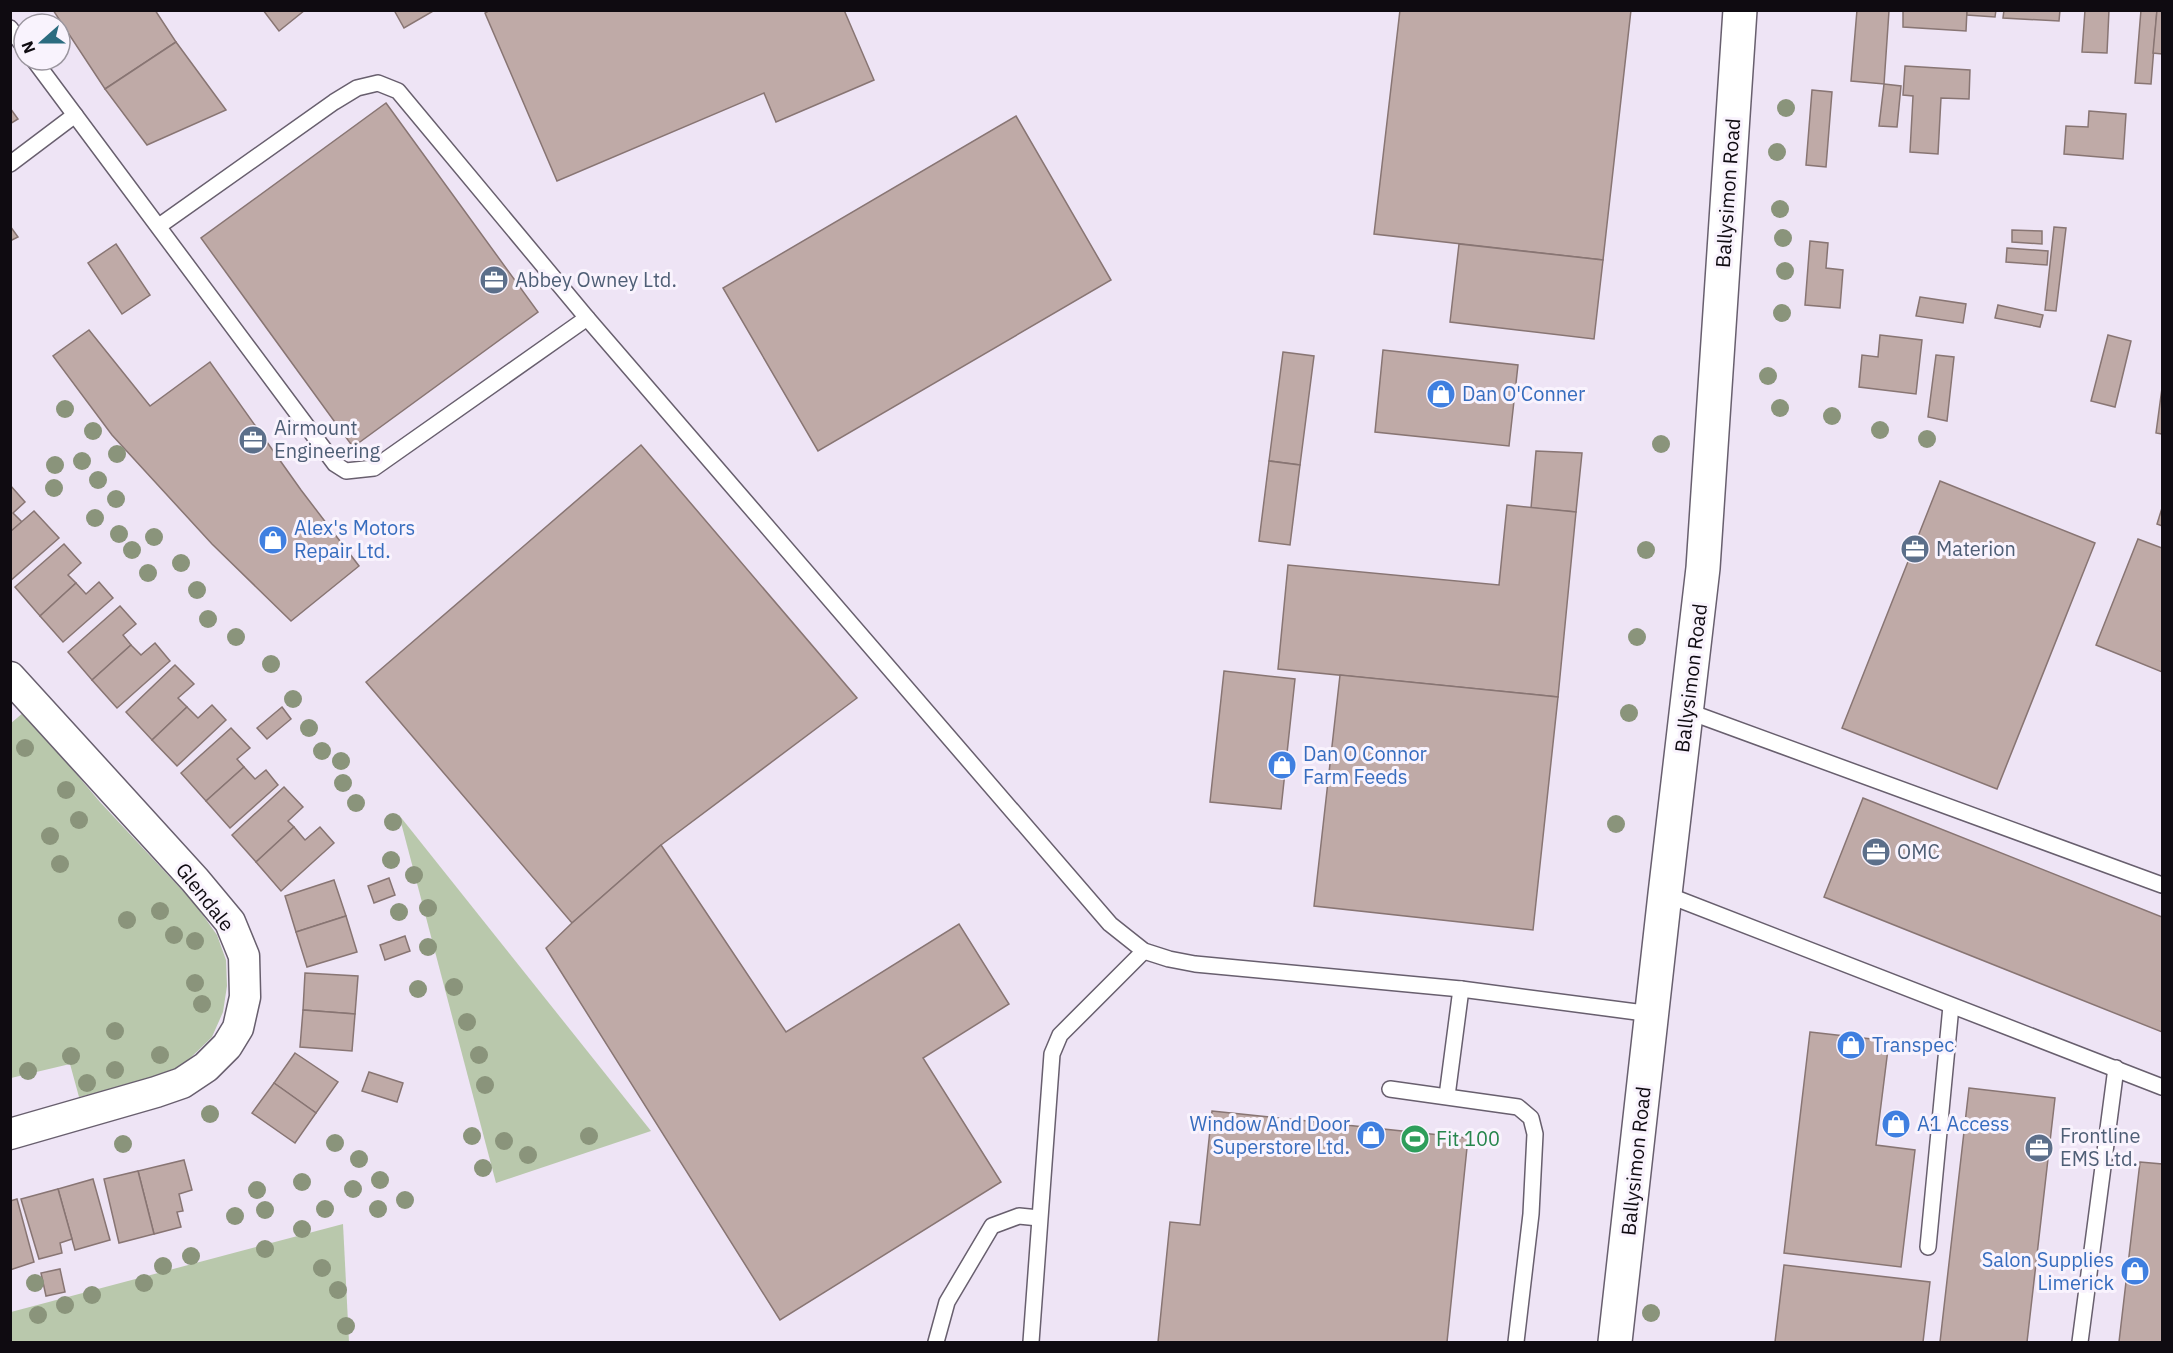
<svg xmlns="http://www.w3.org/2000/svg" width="2173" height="1353" font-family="'IBM Plex Sans',sans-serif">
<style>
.green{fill:#b9c8ac}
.building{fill:#bfaaa7;stroke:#887573;stroke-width:1.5}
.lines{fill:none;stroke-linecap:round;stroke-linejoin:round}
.lane-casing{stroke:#685f6e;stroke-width:18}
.street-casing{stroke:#685f6e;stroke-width:33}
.secondary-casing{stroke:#685f6e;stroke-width:36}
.lane{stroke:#fff;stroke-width:15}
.street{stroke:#fff;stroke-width:30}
.secondary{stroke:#fff;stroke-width:33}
.tree{fill:#8a947b}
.labels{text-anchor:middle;stroke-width:6;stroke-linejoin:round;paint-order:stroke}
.street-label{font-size:20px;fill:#0f0b11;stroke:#f9f3fd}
.service-label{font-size:20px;fill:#4e5e75;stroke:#f9f3fd;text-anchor:start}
.shop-label{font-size:20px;fill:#366cbe;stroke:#f9f3fd;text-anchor:start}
.leisure-label{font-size:20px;fill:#27864d;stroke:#f9f3fd;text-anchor:start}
</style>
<rect width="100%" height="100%" fill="#eee4f5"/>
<!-- green -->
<g class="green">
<polygon points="24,712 100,802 195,904 217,935 226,960 227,986 223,1012 212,1037 181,1067 162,1078 79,1097 70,1064 11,1078 10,724"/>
<polygon points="399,815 651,1131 496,1183"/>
<polygon points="343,1224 349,1342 11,1342 11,1312"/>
</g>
<!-- building -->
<g class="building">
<polygon points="53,10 155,10 176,42 105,89"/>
<polygon points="263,10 305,10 279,31"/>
<polygon points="394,10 435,10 404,28"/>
<polygon points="490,10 844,10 874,80 776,122 764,93 557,181 485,13"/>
<polygon points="1400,10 1631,10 1603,260 1374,234"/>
<polygon points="1857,10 1889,11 1884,84 1851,81"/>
<polygon points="1903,10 1967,10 1966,31 1903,27"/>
<polygon points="1967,10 1996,10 1995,17 1967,15"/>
<polygon points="2004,10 2060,10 2059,21 2003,18"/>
<polygon points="2085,10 2109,10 2107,53 2082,52"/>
<polygon points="2141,10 2157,10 2151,84 2135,83"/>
<polygon points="2157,10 2162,10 2162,54 2153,53"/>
<polygon points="176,42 226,110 147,145 105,89"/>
<polygon points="1905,66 1970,70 1969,99 1941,98 1938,154 1910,152 1913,96 1903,95"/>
<polygon points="1884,84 1901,86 1897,127 1879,126"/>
<polygon points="1812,90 1832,92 1826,167 1806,165"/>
<polygon points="386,103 538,312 353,447 201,238"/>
<polygon points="10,108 18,119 10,124"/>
<polygon points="2089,111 2126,114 2123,159 2064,154 2066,126 2088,127"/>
<polygon points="1016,116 1111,280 818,451 723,288"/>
<polygon points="10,226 18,237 10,241"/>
<polygon points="2054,227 2066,228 2056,311 2045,310"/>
<polygon points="2012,230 2042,231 2042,244 2012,242"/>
<polygon points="1810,241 1828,243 1826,268 1843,270 1840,308 1805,305"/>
<polygon points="116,244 150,295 122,314 88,263"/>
<polygon points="1459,244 1603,260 1594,339 1450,322"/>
<polygon points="2007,248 2048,251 2047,265 2006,262"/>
<polygon points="1920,297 1966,304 1963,323 1916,316"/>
<polygon points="1998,305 2043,315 2040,327 1995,318"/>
<polygon points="89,330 150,406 210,362 301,490 359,566 291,621 212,544 112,435 53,356"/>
<polygon points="1880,335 1922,340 1916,394 1859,387 1862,355 1878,357"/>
<polygon points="2108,335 2131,341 2115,407 2091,401"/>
<polygon points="1383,350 1518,365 1509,446 1375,432"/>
<polygon points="1283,352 1314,356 1300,465 1269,461"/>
<polygon points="1936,355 1954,357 1947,421 1928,417"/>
<polygon points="2162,388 2162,434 2156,433"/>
<polygon points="641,445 857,698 661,845 572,923 366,682"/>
<polygon points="1536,451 1582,453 1576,512 1531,508"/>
<polygon points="1269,461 1300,465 1290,545 1259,541"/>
<polygon points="1940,481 2095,543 1997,789 1842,728"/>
<polygon points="10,485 25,502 13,513 22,522 10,532"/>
<polygon points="1507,505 1576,512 1558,697 1278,669 1288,565 1499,585"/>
<polygon points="2162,508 2162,526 2157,524"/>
<polygon points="34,511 59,538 10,581 10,532"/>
<polygon points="2138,539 2162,548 2162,672 2096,645"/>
<polygon points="64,544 81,563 68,575 76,583 40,616 15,587"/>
<polygon points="99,582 113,598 63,642 40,616 76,583 86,594"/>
<polygon points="120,606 136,624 123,635 131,645 92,680 68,652"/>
<polygon points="155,643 170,661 117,708 92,680 131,645 141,655"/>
<polygon points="175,665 194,684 178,698 187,707 152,740 126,712"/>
<polygon points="1224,671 1295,679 1281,809 1210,802"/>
<polygon points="1340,675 1558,697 1533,930 1314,906"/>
<polygon points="212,705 226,720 177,766 152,740 187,707 198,718"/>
<polygon points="282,707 291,719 267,739 257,728"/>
<polygon points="231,728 250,748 237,759 244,767 206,801 181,773"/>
<polygon points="244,767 255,779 266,770 278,785 230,828 206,801"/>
<polygon points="284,787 303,807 288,821 294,827 256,862 232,835"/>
<polygon points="1863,798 2162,917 2162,1032 1824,897"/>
<polygon points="294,827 305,840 320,827 334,843 281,891 256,862"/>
<polygon points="661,845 786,1032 959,924 1009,1004 923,1058 1001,1182 780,1320 546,948 572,923"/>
<polygon points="389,878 395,895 374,903 368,886"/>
<polygon points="334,880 346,916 296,932 285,896"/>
<polygon points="346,916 357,952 307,967 296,932"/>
<polygon points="405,936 410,951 385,960 380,945"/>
<polygon points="305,973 358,976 355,1014 303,1010"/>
<polygon points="303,1010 355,1014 352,1051 300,1047"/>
<polygon points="1810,1032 1889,1041 1876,1145 1915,1150 1901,1267 1784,1253"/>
<polygon points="295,1053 338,1082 316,1113 274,1083"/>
<polygon points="369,1072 403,1083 397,1102 362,1091"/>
<polygon points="274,1083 316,1113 295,1143 252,1113"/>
<polygon points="1969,1088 2055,1098 2027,1342 1940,1342"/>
<polygon points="1212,1111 1468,1138 1447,1342 1158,1342 1170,1222 1200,1225"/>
<polygon points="184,1160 192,1190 179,1194 183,1211 177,1212 181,1227 154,1234 138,1171"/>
<polygon points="2140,1162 2162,1164 2162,1342 2119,1342"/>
<polygon points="138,1171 154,1234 119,1243 104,1179"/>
<polygon points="93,1179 110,1240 75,1250 58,1189"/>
<polygon points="58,1189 72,1239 60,1243 62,1253 39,1259 21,1199"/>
<polygon points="17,1199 34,1262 10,1270 10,1201"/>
<polygon points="1784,1265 1930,1282 1923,1342 1775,1342"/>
<polygon points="60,1269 65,1292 46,1296 41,1273"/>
</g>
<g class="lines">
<!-- lane casing -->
<g class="lane-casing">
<g id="lane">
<polyline points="10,28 24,47"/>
<polyline points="34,60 335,464 346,471 374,468 587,318"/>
<polyline points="10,164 75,115"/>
<polyline points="159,226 334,102 357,88 378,83 398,91 587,318 1110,924 1144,951 1169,959 1195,964 1461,989 1652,1014"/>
<polyline points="1687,711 2162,885"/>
<polyline points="1665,894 2162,1087"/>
<polyline points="1390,1089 1518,1107 1531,1118 1535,1134 1531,1214 1516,1342"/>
<polyline points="1447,1096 1461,989"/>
<polyline points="1928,1247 1951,1006"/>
<polyline points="936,1342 947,1302 992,1226 1019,1216 1039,1218"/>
<polyline points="1031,1342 1052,1054 1060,1035 1144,951"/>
<polyline points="2080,1342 2116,1068"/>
</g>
</g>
<!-- street casing -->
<g class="street-casing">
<polyline id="street" points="10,677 195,880 230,922 244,956 245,997 238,1028 227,1046 206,1067 182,1083 156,1092 10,1134"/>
</g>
<!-- secondary casing -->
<g class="secondary-casing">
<polyline id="secondary" points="1615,1342 1665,894 1703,568 1740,10"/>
</g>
<!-- lane -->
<use href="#lane" class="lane"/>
<!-- street -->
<use href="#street" class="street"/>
<!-- secondary -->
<use href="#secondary" class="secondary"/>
</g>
<!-- trees -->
<g class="tree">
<circle cx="1786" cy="108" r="9"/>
<circle cx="1777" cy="152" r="9"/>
<circle cx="1780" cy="209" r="9"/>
<circle cx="1783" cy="238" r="9"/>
<circle cx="1785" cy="271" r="9"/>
<circle cx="1782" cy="313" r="9"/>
<circle cx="1768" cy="376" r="9"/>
<circle cx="1780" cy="408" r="9"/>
<circle cx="65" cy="409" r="9"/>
<circle cx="1832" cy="416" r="9"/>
<circle cx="1880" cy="430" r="9"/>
<circle cx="93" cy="431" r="9"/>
<circle cx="1927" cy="439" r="9"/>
<circle cx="1661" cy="444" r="9"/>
<circle cx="117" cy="454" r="9"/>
<circle cx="82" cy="461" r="9"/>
<circle cx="55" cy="465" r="9"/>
<circle cx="98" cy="480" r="9"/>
<circle cx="54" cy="488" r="9"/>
<circle cx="116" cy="499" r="9"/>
<circle cx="95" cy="518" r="9"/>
<circle cx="119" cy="534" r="9"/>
<circle cx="154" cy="537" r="9"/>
<circle cx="132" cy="550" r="9"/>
<circle cx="1646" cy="550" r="9"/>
<circle cx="181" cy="563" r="9"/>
<circle cx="148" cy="573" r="9"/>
<circle cx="197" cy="590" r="9"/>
<circle cx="208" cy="619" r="9"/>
<circle cx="236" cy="637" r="9"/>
<circle cx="1637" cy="637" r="9"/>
<circle cx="271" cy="664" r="9"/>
<circle cx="293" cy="699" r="9"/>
<circle cx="1629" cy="713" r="9"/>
<circle cx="309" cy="728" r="9"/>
<circle cx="25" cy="748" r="9"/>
<circle cx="322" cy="751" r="9"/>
<circle cx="341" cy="761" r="9"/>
<circle cx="343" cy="783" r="9"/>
<circle cx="66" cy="790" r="9"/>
<circle cx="356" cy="803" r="9"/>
<circle cx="79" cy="820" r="9"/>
<circle cx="393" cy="822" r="9"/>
<circle cx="1616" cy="824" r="9"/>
<circle cx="50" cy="836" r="9"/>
<circle cx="391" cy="860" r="9"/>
<circle cx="60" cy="864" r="9"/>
<circle cx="414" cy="875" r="9"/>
<circle cx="428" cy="908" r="9"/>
<circle cx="160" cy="911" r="9"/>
<circle cx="399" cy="912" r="9"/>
<circle cx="127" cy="920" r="9"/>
<circle cx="174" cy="935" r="9"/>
<circle cx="195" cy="941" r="9"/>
<circle cx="428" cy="947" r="9"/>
<circle cx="195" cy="983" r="9"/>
<circle cx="454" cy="987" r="9"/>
<circle cx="418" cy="989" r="9"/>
<circle cx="202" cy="1004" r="9"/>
<circle cx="467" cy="1022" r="9"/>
<circle cx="115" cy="1031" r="9"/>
<circle cx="160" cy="1055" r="9"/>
<circle cx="479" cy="1055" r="9"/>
<circle cx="71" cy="1056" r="9"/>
<circle cx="115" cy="1070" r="9"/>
<circle cx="28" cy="1071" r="9"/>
<circle cx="87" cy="1083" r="9"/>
<circle cx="485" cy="1085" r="9"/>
<circle cx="210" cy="1114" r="9"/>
<circle cx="472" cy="1136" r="9"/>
<circle cx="589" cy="1136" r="9"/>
<circle cx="504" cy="1141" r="9"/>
<circle cx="335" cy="1143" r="9"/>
<circle cx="123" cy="1144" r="9"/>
<circle cx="528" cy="1155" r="9"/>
<circle cx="359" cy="1159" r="9"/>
<circle cx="483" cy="1168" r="9"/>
<circle cx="380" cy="1180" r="9"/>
<circle cx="302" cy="1182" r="9"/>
<circle cx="353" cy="1189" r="9"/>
<circle cx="257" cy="1190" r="9"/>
<circle cx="405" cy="1200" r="9"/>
<circle cx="325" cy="1209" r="9"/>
<circle cx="378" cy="1209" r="9"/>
<circle cx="265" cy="1210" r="9"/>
<circle cx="235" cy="1216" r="9"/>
<circle cx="302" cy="1229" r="9"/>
<circle cx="265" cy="1249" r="9"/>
<circle cx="191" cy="1256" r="9"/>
<circle cx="163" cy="1266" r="9"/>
<circle cx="322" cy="1268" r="9"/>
<circle cx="35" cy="1283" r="9"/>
<circle cx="144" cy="1283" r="9"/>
<circle cx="338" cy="1290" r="9"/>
<circle cx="92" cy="1295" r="9"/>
<circle cx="65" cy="1305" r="9"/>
<circle cx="1651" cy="1313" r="9"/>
<circle cx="38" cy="1315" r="9"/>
<circle cx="346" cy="1326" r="9"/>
</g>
<!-- icons -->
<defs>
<g id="office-disc" transform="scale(1.5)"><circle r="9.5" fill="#5c6f8a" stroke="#f9f3fd"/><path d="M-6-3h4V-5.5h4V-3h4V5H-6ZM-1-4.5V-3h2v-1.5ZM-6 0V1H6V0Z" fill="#fff"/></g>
<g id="shop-disc" transform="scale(1.5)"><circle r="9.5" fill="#3f7fe0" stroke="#f9f3fd"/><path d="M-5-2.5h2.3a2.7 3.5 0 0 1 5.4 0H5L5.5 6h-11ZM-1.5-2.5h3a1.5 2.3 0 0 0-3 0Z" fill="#fff"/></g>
<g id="stadium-disc" transform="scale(1.5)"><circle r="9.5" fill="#2e9e5b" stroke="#f9f3fd"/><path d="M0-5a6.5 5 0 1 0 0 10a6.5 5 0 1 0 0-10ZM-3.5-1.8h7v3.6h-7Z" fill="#fff"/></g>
</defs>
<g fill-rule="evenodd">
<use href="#office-disc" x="494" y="280"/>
<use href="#shop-disc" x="1441" y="394"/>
<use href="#office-disc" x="253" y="440"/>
<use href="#shop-disc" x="273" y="540"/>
<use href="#office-disc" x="1915" y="549"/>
<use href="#shop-disc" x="1282" y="765"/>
<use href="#office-disc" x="1876" y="852"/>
<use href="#shop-disc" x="1851" y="1045"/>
<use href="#shop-disc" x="1896" y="1124"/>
<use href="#shop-disc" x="1371" y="1135"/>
<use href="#stadium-disc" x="1415" y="1139"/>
<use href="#office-disc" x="2039" y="1148"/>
<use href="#shop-disc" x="2135" y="1271"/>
</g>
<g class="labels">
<!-- street labels -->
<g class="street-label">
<text transform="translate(1728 193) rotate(-86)" y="7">Ballysimon Road</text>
<text transform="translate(1691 678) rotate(-83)" y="7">Ballysimon Road</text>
<text transform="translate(205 897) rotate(52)" y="7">Glendale</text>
<text transform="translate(1636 1161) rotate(-84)" y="7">Ballysimon Road</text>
</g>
<!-- service labels -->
<g class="service-label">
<text x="515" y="287">Abbey Owney Ltd.</text>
<text x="274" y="435">Airmount<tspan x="274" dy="23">Engineering</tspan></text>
<text x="1936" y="556">Materion</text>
<text x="1897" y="859">OMC</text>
<text x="2060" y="1143">Frontline<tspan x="2060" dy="23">EMS Ltd.</tspan></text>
</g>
<!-- shop labels -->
<g class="shop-label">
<text x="1462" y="401">Dan O'Conner</text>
<text x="294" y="535">Alex's Motors<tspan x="294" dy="23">Repair Ltd.</tspan></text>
<text x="1303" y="761">Dan O Connor<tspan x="1303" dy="23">Farm Feeds</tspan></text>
<text x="1872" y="1052">Transpec</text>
<text x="1350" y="1131" text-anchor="end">Window And Door<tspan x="1350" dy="23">Superstore Ltd.</tspan></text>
<text x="1917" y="1131">A1 Access</text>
<text x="2114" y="1267" text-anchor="end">Salon Supplies<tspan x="2114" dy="23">Limerick</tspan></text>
</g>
<!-- leisure labels -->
<g class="leisure-label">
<text x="1436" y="1146">Fit 100</text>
</g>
</g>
<!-- border -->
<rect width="2173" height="1353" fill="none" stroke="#0f0b11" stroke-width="24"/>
<!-- north arrow -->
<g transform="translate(42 42) rotate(249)"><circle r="28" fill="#f9f3fd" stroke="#9b969f" stroke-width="1.5"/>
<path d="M0-4.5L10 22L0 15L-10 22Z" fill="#2c6c80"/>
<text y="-9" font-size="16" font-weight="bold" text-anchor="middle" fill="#0f0b11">N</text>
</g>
</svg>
